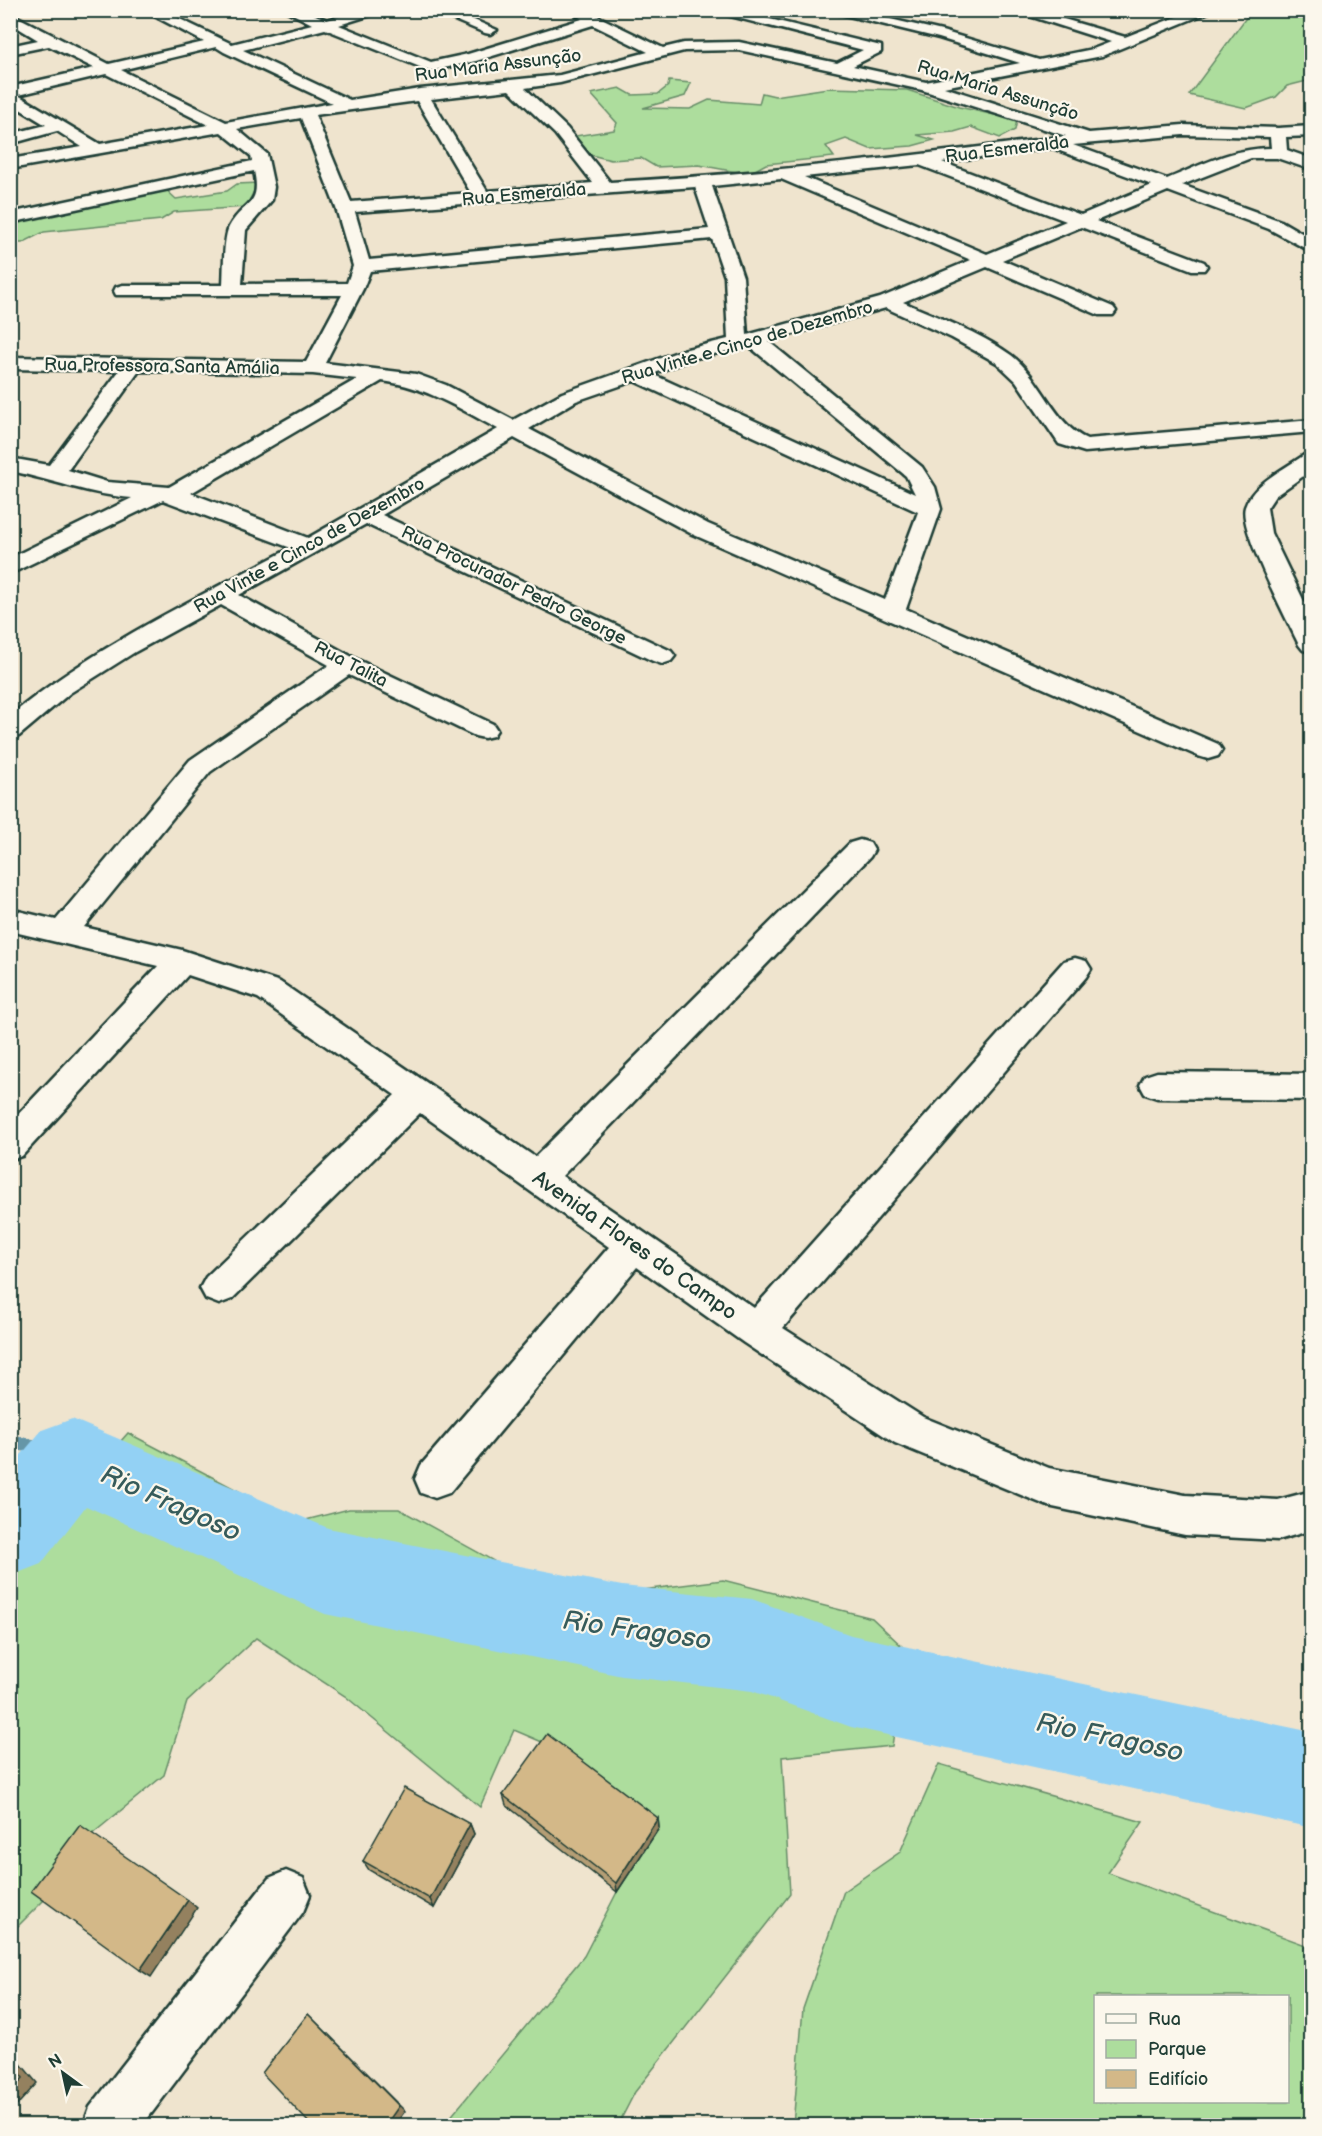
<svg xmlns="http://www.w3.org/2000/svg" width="1322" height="2136" font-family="'Balsamiq Sans',sans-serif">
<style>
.green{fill:#addd9d;stroke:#668d68;stroke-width:1.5;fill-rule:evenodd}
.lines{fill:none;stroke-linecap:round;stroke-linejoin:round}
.stream{fill:#6596a7;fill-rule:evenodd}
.river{fill:#93d1f4;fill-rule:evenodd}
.minor-casing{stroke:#1f3d34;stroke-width:5}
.minor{fill:#fbf7ec;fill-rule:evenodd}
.wall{fill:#b59e75;stroke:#1f3d34;stroke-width:1.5}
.shaded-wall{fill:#94815f;stroke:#1f3d34;stroke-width:1.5}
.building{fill:#d3b888;stroke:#1f3d34;stroke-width:1.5}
.labels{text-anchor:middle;stroke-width:4.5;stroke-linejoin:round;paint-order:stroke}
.far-street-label{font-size:18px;fill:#1f3d34;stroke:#fbf7ec}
.street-label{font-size:21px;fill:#1f3d34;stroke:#fbf7ec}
.near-water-label{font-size:27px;font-style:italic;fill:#365b5a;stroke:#fbf7ec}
</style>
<rect width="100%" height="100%" fill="#efe4ce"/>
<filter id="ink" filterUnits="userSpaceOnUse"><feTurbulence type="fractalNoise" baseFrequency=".0167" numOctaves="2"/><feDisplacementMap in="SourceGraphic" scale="12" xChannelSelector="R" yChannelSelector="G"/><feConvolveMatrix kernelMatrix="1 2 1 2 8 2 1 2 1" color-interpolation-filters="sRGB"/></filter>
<g filter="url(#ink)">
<!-- green -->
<g class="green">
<polygon points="1251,11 1311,11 1311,80 1287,86 1276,97 1246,108 1189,95"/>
<polygon points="669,81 691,83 685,96 643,108 690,109 709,100 759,104 762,93 775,96 828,88 907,90 959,107 1017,120 1015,130 1000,138 971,127 954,132 917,135 934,140 912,146 870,149 846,139 826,146 834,157 766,164 748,174 699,165 656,167 641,158 611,160 587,154 575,136 614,130 617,123 591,94 620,88 632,95 658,94 668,86"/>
<polygon points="258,183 246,207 174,212 161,220 44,232 22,243 11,243 11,219 161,185 176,199 227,191 237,184"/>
<polygon points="128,1433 298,1522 349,1509 399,1509 532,1582 609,1594 723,1580 872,1618 906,1650 892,1746 782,1757 790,1894 635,2092 618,2125 444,2125 584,1956 617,1892 658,1828 549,1745 514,1730 480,1807 345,1696 256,1638 187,1702 164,1775 91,1835 44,1900 11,1933 11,1565"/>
<path d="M939 1764 1143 1822 1108 1873 1311 1947V2125H793L803 2009 844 1891 900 1852ZM1288 1996V2102H1096V1996Z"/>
</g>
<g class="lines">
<!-- stream -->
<polygon class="stream" points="10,1435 50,1442 77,1453 79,1458 77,1463 72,1465 49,1456 10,1449"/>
<!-- river -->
<polygon class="river" points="72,1419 328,1528 622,1586 752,1599 851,1635 1312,1732 1312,1828 851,1727 752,1691 622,1676 325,1614 86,1506 41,1564 10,1576 10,1468 42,1430"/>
<!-- minor casing -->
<g class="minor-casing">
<g id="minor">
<path d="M143 10H161L232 44 312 24 285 10H304L327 20 363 10H387L339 25 431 62 468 54 582 19 569 10H585L663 48 684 43 739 42 837 63 863 50 707 10H732L881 46V52L853 66 926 82 1020 63 939 38 824 10H851L942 31 1039 60 1093 49 1111 42 1011 10H1033L1125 37 1194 10H1214L1102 56 944 87 1089 133 1183 125 1278 128 1312 126V136L1286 137 1287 150 1312 159V170L1277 158H1251L1182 185 1281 221 1312 239V252L1269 229 1168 191 1096 221 1204 262 1207 266 1204 270H1192L1081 227 1002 260 1113 307 1116 311 1113 315H1099L987 267 903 302C939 318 979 332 1011 355 1040 376 1056 427 1087 439L1312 420V432L1085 452 1059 444 1016 381 997 363 952 338 886 308 768 341 922 467 935 487 941 509 906 609 1218 744 1222 750 1218 756 1208 759 1198 756 692 534 514 438 382 515 671 651 675 656 671 661 662 664 653 661 366 524 239 595 356 659 493 724 497 730 493 736 484 738 475 736 349 675 210 772 84 927 182 950 280 982 535 1157 850 843 860 840 870 843 874 850 870 857 562 1176 754 1308 1064 961 1075 958 1086 961 1091 969 1086 977 783 1328 923 1417 1049 1468 1185 1495 1278 1500 1312 1491V1530L1278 1540 1185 1535 1048 1506 895 1443 744 1343 637 1267 449 1493 435 1498 421 1493 415 1479 421 1465 609 1247 420 1113 232 1299 219 1304 206 1299 200 1288 206 1277 395 1095 258 998 188 975 22 1156 10 1160V1123L158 966 10 931V909L56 920 190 760 329 665 221 605 135 652 70 693 19 736 10 738V716C95 646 195 599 291 548L163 500 10 574V558L132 498C90 495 51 479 10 471V458L49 465 119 371 10 369V357L306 362 342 295H116L114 291 116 287 123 285H223C224 271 223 239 229 227 243 201 262 207 254 171L10 223V213L252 161 251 156 221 132 10 169V159L82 147 57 131 10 144V134L46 125 10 103V87L94 68 49 46 10 54V46L38 40 10 23V13L109 64 204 42ZM593 25 648 52 560 75 420 89 350 100 243 50 325 29 430 71 476 61ZM216 47 224 52 332 103 226 122 121 70ZM739 50 922 90 1066 136C914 156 762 174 610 182L567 128 525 88 560 83 684 51ZM106 74 208 125 100 144 18 95ZM509 90 555 134 593 183 487 191 431 99ZM417 101 471 193 351 202 315 115ZM301 118 336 208 353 266 347 283 242 284 246 230 272 200 274 187 267 154 237 129ZM1183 135 1270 137 1271 148C1233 148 1201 165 1167 179L1073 145ZM1052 148 1152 185 1081 215 942 162ZM919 165 1066 221 987 254 804 177ZM781 179 971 260 880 298 747 335 743 277 712 186ZM695 187 709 229 369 260 355 212ZM712 239 725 277 728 339 683 350 562 393 513 420 446 385 416 374 325 363 363 289 370 271ZM749 346 906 476 915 494 652 374 696 358ZM139 371 313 374 357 379 169 487 107 482 68 470ZM382 381C425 386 460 409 498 429L308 538 191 493ZM634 381 918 512 885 600 708 524 529 429 576 401Z"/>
<polygon points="431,10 451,10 497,30 490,34 485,33"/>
<path d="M1312 454V470L1275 496 1267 508 1271 533 1312 618V652L1303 650 1299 645C1288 621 1238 528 1245 507 1253 483 1285 469 1304 455Z"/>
<polygon points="1157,1072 1312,1074 1312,1100 1157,1098 1145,1094 1140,1085 1145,1076"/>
<polygon points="286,1871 303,1878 310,1895 303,1912 142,2126 83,2126 90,2107 269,1878"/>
</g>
</g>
<!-- minor -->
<use href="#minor" class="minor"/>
</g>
<!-- wall -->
<g class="wall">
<polygon points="503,1795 658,1818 659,1828 617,1892 506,1805"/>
<polygon points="470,1824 474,1834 434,1908 369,1870 363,1861"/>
</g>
<!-- shaded-wall -->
<g class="shaded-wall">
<polygon points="658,1818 659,1828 617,1892 616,1883"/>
<polygon points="470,1824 474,1834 434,1908 430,1899"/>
<polygon points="188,1900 197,1908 151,1977 140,1970"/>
<polygon points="308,2014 405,2111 394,2126 385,2126"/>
<polygon points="10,2051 37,2083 10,2113"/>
</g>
<!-- building -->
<g class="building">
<polygon points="547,1734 658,1818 616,1883 503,1795"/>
<polygon points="404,1788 470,1824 430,1899 363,1861"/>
<polygon points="80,1825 188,1900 140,1970 31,1891"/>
<polygon points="308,2014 399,2106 385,2126 312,2126 262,2073"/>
<polygon points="10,2062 23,2078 10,2092"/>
</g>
</g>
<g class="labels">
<!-- far-street labels -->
<g class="far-street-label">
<text transform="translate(498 65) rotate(-7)" y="6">Rua Maria Assunção</text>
<text transform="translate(998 90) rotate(17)" y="6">Rua Maria Assunção</text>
<text transform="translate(1007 149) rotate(-7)" y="6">Rua Esmeralda</text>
<text transform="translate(524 194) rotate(-5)" y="6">Rua Esmeralda</text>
<text transform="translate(747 342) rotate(-16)" y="6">Rua Vinte e Cinco de Dezembro</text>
<text transform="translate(162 366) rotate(1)" y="6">Rua Professora Santa Amália</text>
<text transform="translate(309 545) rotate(-29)" y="6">Rua Vinte e Cinco de Dezembro</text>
<text transform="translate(514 585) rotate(26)" y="6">Rua Procurador Pedro George</text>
<text transform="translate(351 664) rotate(27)" y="6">Rua Talita</text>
</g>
<!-- street labels -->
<g class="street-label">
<text transform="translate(635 1245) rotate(35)" y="7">Avenida Flores do Campo</text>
</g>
<!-- near-water labels -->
<g class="near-water-label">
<text transform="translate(171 1503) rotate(24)" y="9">Rio Fragoso</text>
<text transform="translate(637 1630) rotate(8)" y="9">Rio Fragoso</text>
<text transform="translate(1110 1737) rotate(12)" y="9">Rio Fragoso</text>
</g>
</g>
<!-- margin -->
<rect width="1322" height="2136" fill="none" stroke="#fbf7ec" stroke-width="36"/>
<rect x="18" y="18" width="1286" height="2100" fill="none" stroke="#1f3d34" stroke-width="2" filter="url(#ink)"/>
<!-- legend -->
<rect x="1094" y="1995" width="195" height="108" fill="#fbf7ec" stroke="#a3ada2" stroke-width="1.5"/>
<rect x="1106" y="2014" width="30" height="9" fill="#fbf7ec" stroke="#a3ada2" stroke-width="1.5"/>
<text x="1148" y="2025" font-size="18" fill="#1f3d34">Rua</text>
<rect x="1106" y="2040" width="30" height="18" fill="#addd9d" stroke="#a3ada2" stroke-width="1.5"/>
<text x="1148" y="2055" font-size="18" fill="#1f3d34">Parque</text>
<rect x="1106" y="2070" width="30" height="18" fill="#d3b888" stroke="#a3ada2" stroke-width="1.5"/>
<text x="1148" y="2085" font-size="18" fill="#1f3d34">Edifício</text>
<!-- north arrow -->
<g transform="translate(63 2073) rotate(327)" stroke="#fbf7ec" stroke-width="4.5" paint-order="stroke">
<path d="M0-4.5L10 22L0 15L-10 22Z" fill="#1f3d34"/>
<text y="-9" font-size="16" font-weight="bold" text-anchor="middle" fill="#1f3d34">N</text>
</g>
</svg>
